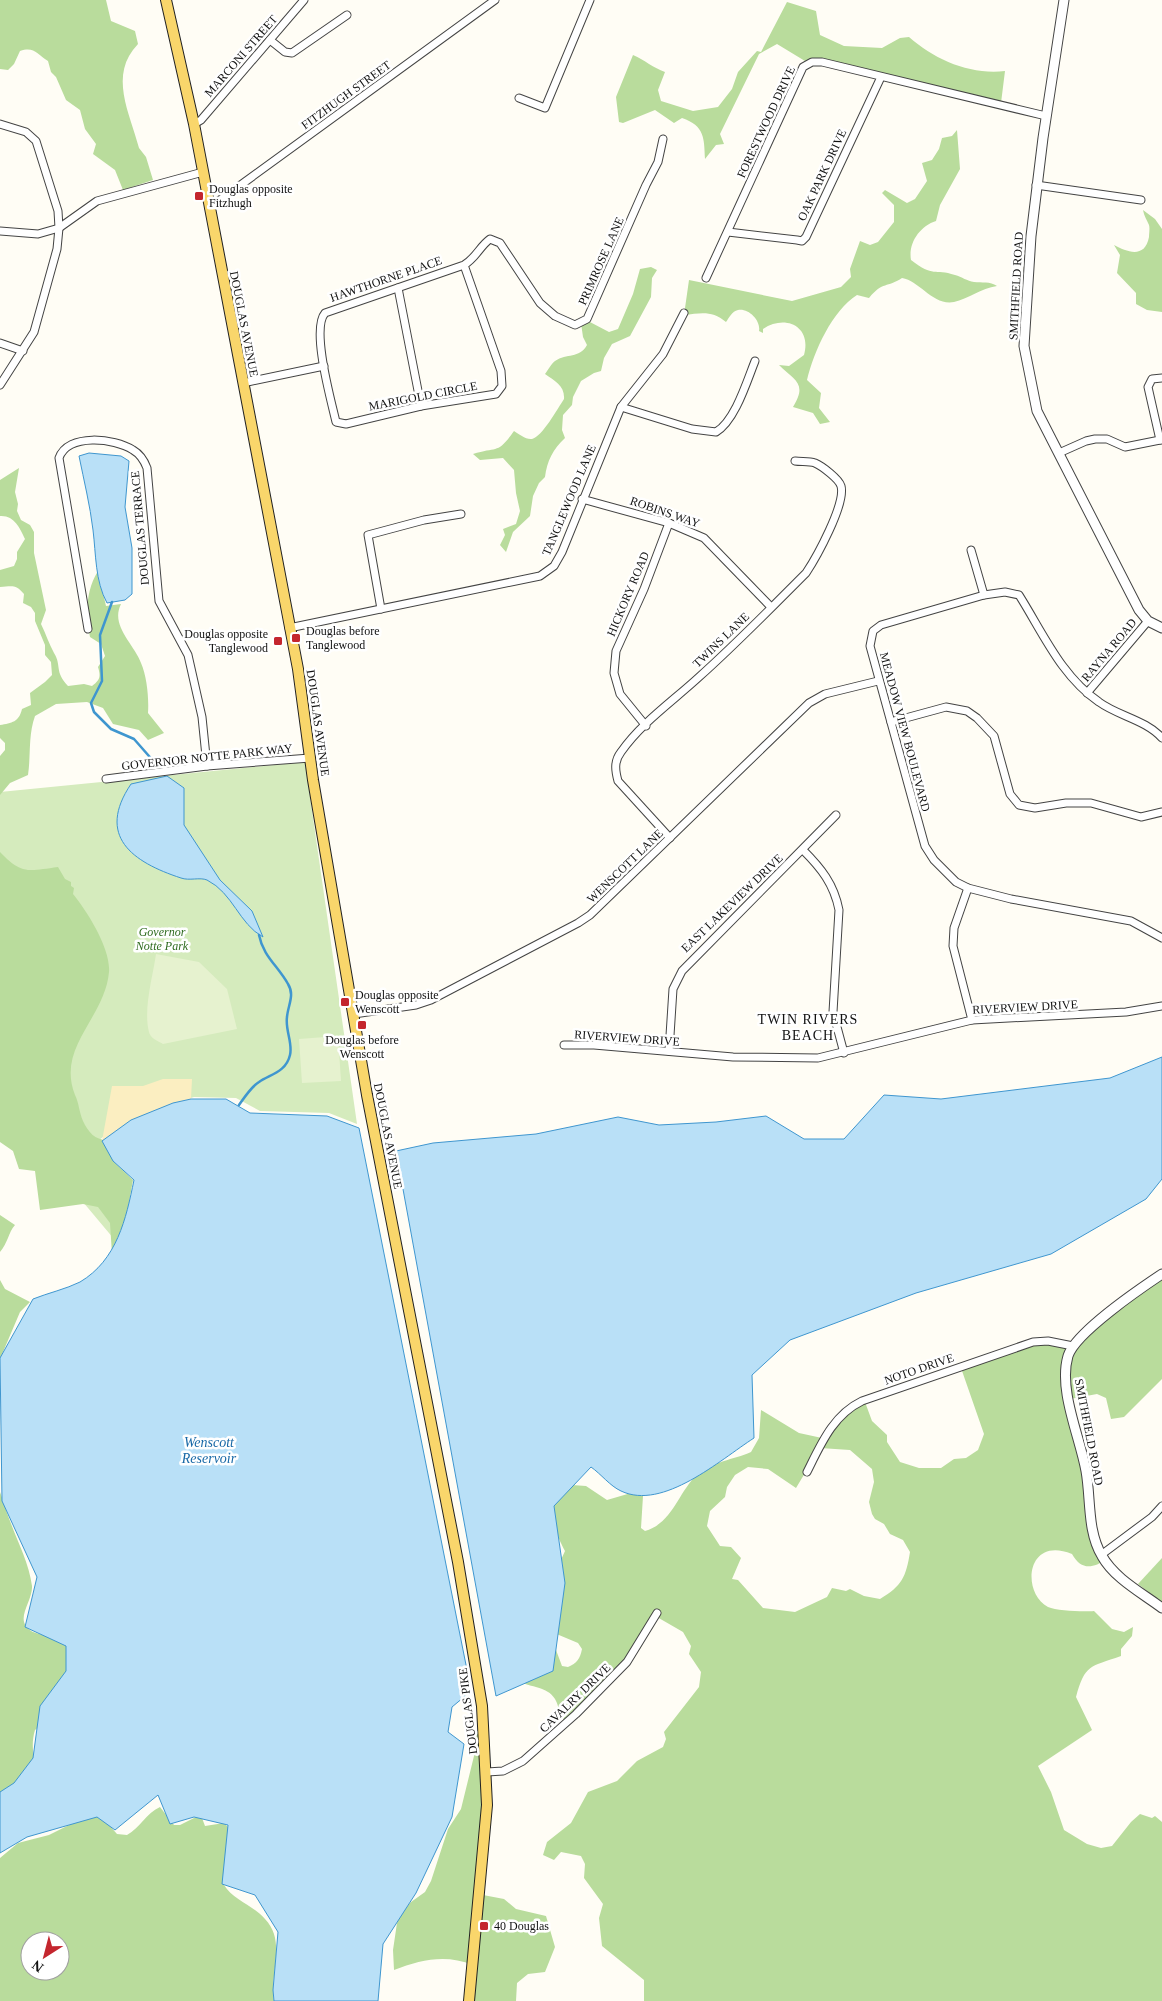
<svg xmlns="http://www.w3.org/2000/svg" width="1162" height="2001" font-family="'Times New Roman',serif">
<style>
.green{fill:#d5ebbd}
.forest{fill:#b9dc9c;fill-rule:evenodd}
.sand{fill:#fbeec1}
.pitch{fill:#e6f2cf}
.water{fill:#b9e0f7;stroke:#3f96cf}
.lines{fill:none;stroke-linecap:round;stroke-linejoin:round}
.stream{stroke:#3f96cf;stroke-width:2.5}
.minor-casing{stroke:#444;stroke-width:9}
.tertiary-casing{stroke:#444;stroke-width:11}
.primary-casing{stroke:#222;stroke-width:12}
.minor{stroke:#fff;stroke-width:7}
.tertiary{stroke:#fff;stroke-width:9}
.primary{stroke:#f9d66b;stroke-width:10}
.poi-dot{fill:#c4262e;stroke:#fff;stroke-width:2}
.labels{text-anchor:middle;stroke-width:5;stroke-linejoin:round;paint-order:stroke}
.street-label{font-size:12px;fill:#111;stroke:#fff}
.poi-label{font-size:12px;fill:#111;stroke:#fff;text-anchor:start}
.park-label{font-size:12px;font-style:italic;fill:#2f6b1f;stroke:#fff}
.neighbourhood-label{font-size:14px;letter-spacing:1px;fill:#111;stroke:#fff}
.water-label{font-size:14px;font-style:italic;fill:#1768a6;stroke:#fff}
</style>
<rect width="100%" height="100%" fill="#fffdf5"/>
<!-- green -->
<polygon class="green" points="305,762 357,1124 329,1113 260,1111 236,1098 194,1097 128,1117 98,1141 114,1239 0,1103 0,792"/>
<!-- forest -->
<g class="forest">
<path d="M0 0H106L111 21 135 31 138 44C108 75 130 113 139 148L146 157 153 180 123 190 115 170 93 154 96 144 85 129 80 110 66 100 56 77 51 72 48 61C37 54 34 46 20 51L14 64 8 70 0 69Z"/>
<path d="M787 2 816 11 820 35 844 46 882 48 900 38 909 37C935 60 970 75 1005 71L1001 103 815 60 805 61 777 44 759 54 720 134 724 144 716 145 705 159C704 138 705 126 682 118L674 123 655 110 623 123 619 122 616 97 633 55C645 60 653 68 665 72L658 90 661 101 693 111 718 107 732 89 738 72 757 51 761 52Z"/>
<path d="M957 130 960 169 940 205 936 221C920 226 908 243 911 260 934 278 934 268 955 275 962 277 967 281 974 282 982 283 990 281 997 286 981 288 968 299 954 302 933 306 920 281 902 278 887 288 883 281 869 298L857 295C832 311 814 351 807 380L821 393 819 408 830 422 820 424 813 413 793 407C808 383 794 380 779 365L789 366 804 355C812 326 785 314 763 329V333L759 331C761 321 749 308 738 310 732 311 729 318 726 322 712 310 701 313 684 315L689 280 792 301 841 287 851 277 850 269 860 241 870 245 878 242 894 222V205L882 193 885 190 907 203 915 199 927 181 922 163 932 160 939 149 942 138 952 136Z"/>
<path d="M1143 210 1155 219 1162 229V312L1147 310 1136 304V293L1117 273 1120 255 1114 245C1127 252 1145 259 1149 237 1149 234 1150 228 1149 225 1147 220 1144 216 1143 210Z"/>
<path d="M651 267 657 270 652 278 651 297 630 336 612 344 604 358 601 371 594 373 581 381 573 397 572 405 563 415 562 430 565 438C553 449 547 461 545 477L539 483 533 496 530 516 513 532 506 552 500 545 505 535 503 529 516 524 520 511 516 493 514 470 503 458 480 460 473 454C498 446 497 455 514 431 519 434 526 440 532 439 542 437 558 408 564 399 565 386 555 381 545 374 548 370 551 364 555 361 567 353 579 359 587 345L583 337 581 323 588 321 609 332 618 329 633 294 640 269Z"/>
<path d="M19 468 15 492 18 504 17 511 21 520 30 525 34 532V553L46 610 41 624C46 634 49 644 54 653 62 666 54 671 68 686L84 684 92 686C100 680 101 677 98 667L105 656 101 644 90 637C85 615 86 590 98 571L106 606 121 604C110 626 134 644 141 663 147 677 149 698 148 713L164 733 148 740 139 730 113 724 103 708 87 702 56 704 35 716C28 736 31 755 28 775L10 783 0 795V756L5 750V743L0 738V725C12 723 19 722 22 709L31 705 30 693 45 682 52 675 51 662 45 655V645L35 621V613L31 607 23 603 24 594C16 584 12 586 0 587V570L14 566 17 559V552L25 539C20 528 14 515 0 516V480Z"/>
<path d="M0 852C22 875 28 871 58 867L65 879 71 882V886L74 888 73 894C87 911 111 949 109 972 105 1018 56 1047 75 1095 79 1103 79 1112 83 1121 88 1132 95 1140 107 1140L113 1153 114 1162 133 1180 123 1236 112 1254 110 1223 98 1207 83 1204 40 1210 35 1171 19 1169 13 1151 0 1142Z"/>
<path d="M0 1215 15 1225C8 1233 8 1243 0 1252Z"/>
<path d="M1162 1275V1379L1124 1417 1111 1419 1106 1398 1097 1394 1070 1399 1098 1541 1107 1559C1092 1569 1081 1570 1072 1554 1026 1535 1021 1593 1048 1607 1057 1611 1084 1612 1094 1611L1112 1629 1124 1632 1133 1627 1132 1636 1121 1649V1656C1090 1667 1085 1664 1076 1697L1092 1730 1038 1766 1051 1792 1064 1830 1087 1844 1101 1848 1112 1846 1131 1822 1140 1814 1152 1818 1155 1816 1162 1822V2001H644V1980L602 1946 599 1918 603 1904 584 1878 585 1864 581 1856 561 1852 554 1860 543 1855 547 1842 571 1823 588 1792 617 1781 637 1761 663 1747 666 1739 664 1732 699 1687 701 1672 689 1654 691 1646 683 1632 657 1617 640 1649 628 1664 568 1724C557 1714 561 1710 555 1699 547 1686 531 1688 519 1681L556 1650 562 1666 568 1667C577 1663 580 1659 582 1649L578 1643 547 1630 560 1562 565 1551C558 1538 548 1517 555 1502 558 1496 567 1490 572 1485L586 1486 607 1500 631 1493 643 1496 641 1528 645 1531C673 1523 678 1492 697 1475 713 1461 733 1460 751 1452L759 1438 761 1410 799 1433 822 1438 836 1421 865 1402 872 1421 887 1435V1442L900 1462 919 1468H941L954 1459 966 1458 978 1450 984 1434 961 1368 1045 1338 1061 1340 1074 1344ZM820 1448 850 1450 872 1469 874 1482 869 1502 872 1514 875 1519 884 1524 890 1534 903 1540 910 1552C906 1577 902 1586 880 1599L864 1596 850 1589 846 1591 832 1588 827 1597 795 1612 763 1608 738 1580 732 1579 741 1558 731 1547 720 1546 707 1526 710 1511 725 1497 727 1487 735 1475 748 1467 768 1469 796 1488Z"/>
<polygon points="0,1280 5,1289 30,1302 20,1312 0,1359"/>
<path d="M0 1492C4 1502 6 1512 10 1521 18 1543 29 1563 32 1586 33 1599 18 1616 26 1626 32 1636 50 1635 61 1637L74 1658 41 1725 35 1730C30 1747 35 1756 35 1773L0 1793Z"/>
<polygon points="1162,1558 1162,1603 1138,1584"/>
<path d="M480 1724 489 1844 483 1895 504 1899 516 1909 546 1916 555 1947 545 1972 528 1974 517 1983 516 2001H472L473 1965C445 1954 421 1960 394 1970L393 1950 397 1923 400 1915 411 1902 425 1892 431 1881 448 1829 461 1809 474 1756 473 1744Z"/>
<path d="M160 1807 174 1825H180L198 1816 202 1818 205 1826 224 1823 230 1829 224 1885C233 1900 253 1905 265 1919 287 1942 269 1974 274 2001H0V1858L18 1843 49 1835 81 1819 101 1816 117 1834 127 1835C140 1828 146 1813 160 1807ZM30 1941H60V1971H30Z"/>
</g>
<!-- sand -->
<polygon class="sand" points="163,1079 192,1079 191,1099 173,1103 102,1141 112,1086 143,1086"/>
<!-- pitch -->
<g class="pitch">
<path d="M156 954 199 962 227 989 237 1029 163 1044C158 1041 150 1038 149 1032 143 1009 153 976 156 954Z"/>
<polygon points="338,1036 341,1081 302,1083 299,1039"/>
</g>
<!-- water -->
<g class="water">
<path d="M89 453 121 456 129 461 125 507 132 548V594L125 600 107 603C95 581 96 554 93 530 90 505 84 481 79 456Z"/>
<path d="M167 776 184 788V825L220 880 252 911 263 937C239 924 233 893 207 880 200 877 189 881 181 878 132 862 96 836 131 784Z"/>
<path d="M1162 1057V1179L1146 1199 1051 1254 916 1293 790 1340 752 1375 754 1438C720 1460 663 1511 621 1491 610 1486 601 1474 591 1467L554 1506 565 1583 553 1671 496 1696 396 1151 433 1143 536 1134 618 1117 659 1125 716 1122 766 1116 804 1139H844L884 1095 941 1099 1110 1078Z"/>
<path d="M191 1099H226L250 1113 327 1116 359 1128 470 1685 464 1697 452 1707 448 1732 464 1744 452 1817 416 1893 383 1944 378 2001H274L273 1990 278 1932 255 1895 222 1884 228 1825 194 1817 170 1824 158 1795 115 1830 97 1817 27 1837 0 1853V1792L14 1783 33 1758 40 1706 66 1671V1646L25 1627 37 1577 2 1501 0 1358 33 1299C48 1293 66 1289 80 1282 117 1260 126 1219 134 1180L113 1161 102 1141 131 1120 173 1103Z"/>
</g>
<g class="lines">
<!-- stream -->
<g class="stream">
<polyline points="112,602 100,635 102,681 91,703 94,712 111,729 134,739 156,764"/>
<path d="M239 1105C244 1098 251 1087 259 1082 271 1074 286 1072 290 1055 293 1043 285 1030 287 1017 288 1005 295 995 288 984 278 966 263 956 259 935"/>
</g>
<!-- minor casing -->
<g class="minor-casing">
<g id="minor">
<polyline points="270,40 285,52 292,53 347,15"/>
<polyline points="519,98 545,108 590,0"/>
<polyline points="0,124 26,132 36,141 58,211 59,228 57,249 34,332 0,385"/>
<polyline points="194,124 201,120 304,0"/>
<polyline points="1036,185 1141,200"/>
<polyline points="209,208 495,0"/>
<polyline points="0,231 38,234 59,228 97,201 203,172"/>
<polyline points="728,232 797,240 802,241 806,237 881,77"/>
<path d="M464 265 501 371 502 386 496 394 421 406 346 424 336 422C331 400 311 329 325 313L464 265C476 258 480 246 490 239L500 243 540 303 555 316 575 325 587 319 646 185 658 162 663 139"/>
<polyline points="706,278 803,67 812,62 822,62 1046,116"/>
<polyline points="398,288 421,406"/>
<polyline points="0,343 23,351"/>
<polyline points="1162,378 1152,379 1148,387 1160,440 1162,440"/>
<polyline points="243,383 324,366"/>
<path d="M621 407 692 429 716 432C735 421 747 381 755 361"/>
<polyline points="1059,453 1086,441 1095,439 1107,439 1125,447 1160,440"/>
<polyline points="582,499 669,523 704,538 771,607"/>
<polyline points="971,550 984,595"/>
<polyline points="381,609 368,535 424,520 461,514"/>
<polyline points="289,628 540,576 554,566 562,552 621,407 663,354 684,313"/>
<path d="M88 629 59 458C68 433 114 438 133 450 140 454 144 460 147 468L159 601 188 655 202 717 207 766"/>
<polyline points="1087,693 1148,621"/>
<polyline points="891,722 946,707 967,711 977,718 994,736 1010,794 1019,805 1035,808 1066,803 1091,803 1141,817 1162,812"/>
<polyline points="646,726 620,694 614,673 616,651 644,589 669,523"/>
<path d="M1162 738C1146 720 1118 716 1099 702 1061 676 1043 633 1019 595L1005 592 984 595 881 625 873 631 870 646 925 846 934 860 956 882 968 888 1011 899 1131 921 1162 938"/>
<polyline points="106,779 207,766 310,758"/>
<path d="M670 838 618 781C615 770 614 761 621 752 641 723 673 701 699 677 736 644 771 608 806 573 816 558 846 504 841 486 839 479 822 466 815 463 809 461 801 462 795 461"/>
<path d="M803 850C821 868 834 884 839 910L833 1012 844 1053"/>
<polyline points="968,888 954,928 953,946 972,1020"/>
<polyline points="354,1014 416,1005 431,1000 578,923 590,915 809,703 825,694 878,681"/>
<polyline points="564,1045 594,1045 733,1057 818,1058 972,1020 1126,1012 1162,1006"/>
<polyline points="669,1051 673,989 682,971 836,815"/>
<path d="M807 1472C821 1444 833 1415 862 1401L1033 1342 1048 1341 1073 1346"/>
<polyline points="1101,1555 1152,1517 1162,1506"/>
<polyline points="487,1772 503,1771 523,1761 576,1714 627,1662 657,1613"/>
</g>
</g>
<!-- tertiary casing -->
<g class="tertiary-casing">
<g id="tertiary">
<polyline points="1064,0 1043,138 1031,236 1024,346 1037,411 1139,610 1148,621 1162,628"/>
<path d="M1162 1274C1141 1288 1075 1333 1068 1356 1058 1390 1080 1437 1086 1471 1091 1499 1087 1531 1102 1556 1114 1578 1142 1593 1162 1608"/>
</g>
</g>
<!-- primary casing -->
<g class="primary-casing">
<polyline id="primary" points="166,0 194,124 298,669 313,780 367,1095 458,1562 482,1706 487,1805 469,2001"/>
</g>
<!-- minor -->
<use href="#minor" class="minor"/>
<!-- tertiary -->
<use href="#tertiary" class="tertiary"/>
<!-- primary -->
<use href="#primary" class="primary"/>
</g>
<!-- markers -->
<g class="poi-dot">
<rect x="194" y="191" width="10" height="10" rx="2.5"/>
<rect x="291" y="633" width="10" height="10" rx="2.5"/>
<rect x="273" y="636" width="10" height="10" rx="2.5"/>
<rect x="340" y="997" width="10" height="10" rx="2.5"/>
<rect x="357" y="1020" width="10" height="10" rx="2.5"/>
<rect x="479" y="1921" width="10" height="10" rx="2.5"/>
</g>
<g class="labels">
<!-- street labels -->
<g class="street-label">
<text transform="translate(241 56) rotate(-49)" y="4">MARCONI STREET</text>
<text transform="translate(346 95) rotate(-36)" y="4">FITZHUGH STREET</text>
<text transform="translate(766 122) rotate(-65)" y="4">FORESTWOOD DRIVE</text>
<text transform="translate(822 175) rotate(-65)" y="4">OAK PARK DRIVE</text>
<text transform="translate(601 261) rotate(-66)" y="4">PRIMROSE LANE</text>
<text transform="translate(386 279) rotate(-19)" y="4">HAWTHORNE PLACE</text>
<text transform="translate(1016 286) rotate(-87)" y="4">SMITHFIELD ROAD</text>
<text transform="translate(244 324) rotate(79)" y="4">DOUGLAS AVENUE</text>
<text transform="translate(423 396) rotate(-11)" y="4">MARIGOLD CIRCLE</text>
<text transform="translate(569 500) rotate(-67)" y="4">TANGLEWOOD LANE</text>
<text transform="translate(665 512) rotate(19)" y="4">ROBINS WAY</text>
<text transform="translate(140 528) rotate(-95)" y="4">DOUGLAS TERRACE</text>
<text transform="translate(628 594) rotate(-67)" y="4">HICKORY ROAD</text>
<text transform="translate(721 640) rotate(-44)" y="4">TWINS LANE</text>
<text transform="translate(1109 650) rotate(-50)" y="4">RAYNA ROAD</text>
<text transform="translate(318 723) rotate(82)" y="4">DOUGLAS AVENUE</text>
<text transform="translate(905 732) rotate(75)" y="4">MEADOW VIEW BOULEVARD</text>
<text transform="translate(207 757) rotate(-6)" y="4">GOVERNOR NOTTE PARK WAY</text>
<text transform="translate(625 866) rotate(-44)" y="4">WENSCOTT LANE</text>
<text transform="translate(732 903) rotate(-44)" y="4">EAST LAKEVIEW DRIVE</text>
<text transform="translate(1025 1007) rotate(-3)" y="4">RIVERVIEW DRIVE</text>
<text transform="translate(627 1038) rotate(4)" y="4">RIVERVIEW DRIVE</text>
<text transform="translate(388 1136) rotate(79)" y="4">DOUGLAS AVENUE</text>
<text transform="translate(919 1369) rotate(-19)" y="4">NOTO DRIVE</text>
<text transform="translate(1089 1432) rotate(79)" y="4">SMITHFIELD ROAD</text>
<text transform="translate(575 1698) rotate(-44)" y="4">CAVALRY DRIVE</text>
<text transform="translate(468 1711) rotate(-97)" y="4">DOUGLAS PIKE</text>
</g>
<!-- poi labels -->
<g class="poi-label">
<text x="209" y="193">Douglas opposite<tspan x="209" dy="14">Fitzhugh</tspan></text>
<text x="306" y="635">Douglas before<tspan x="306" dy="14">Tanglewood</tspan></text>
<text x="268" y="638" text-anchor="end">Douglas opposite<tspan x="268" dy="14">Tanglewood</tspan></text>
<text x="355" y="999">Douglas opposite<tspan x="355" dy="14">Wenscott</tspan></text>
<text x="362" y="1044" text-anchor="middle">Douglas before<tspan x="362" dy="14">Wenscott</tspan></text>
<text x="494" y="1930">40 Douglas</text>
</g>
<!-- park labels -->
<g class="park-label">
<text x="162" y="936">Governor<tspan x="162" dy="14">Notte Park</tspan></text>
</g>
<!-- neighbourhood labels -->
<g class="neighbourhood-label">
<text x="808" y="1024">TWIN RIVERS<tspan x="808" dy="16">BEACH</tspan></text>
</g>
<!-- water labels -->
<g class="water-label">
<text x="209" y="1447">Wenscott<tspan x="209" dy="16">Reservoir</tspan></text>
</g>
</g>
<!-- north arrow -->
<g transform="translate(45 1956) rotate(216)"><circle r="24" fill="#ffffff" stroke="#a0a0a0"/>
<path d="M0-4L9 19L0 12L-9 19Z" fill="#c4262e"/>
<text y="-8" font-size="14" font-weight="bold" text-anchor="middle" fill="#111111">N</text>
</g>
</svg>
